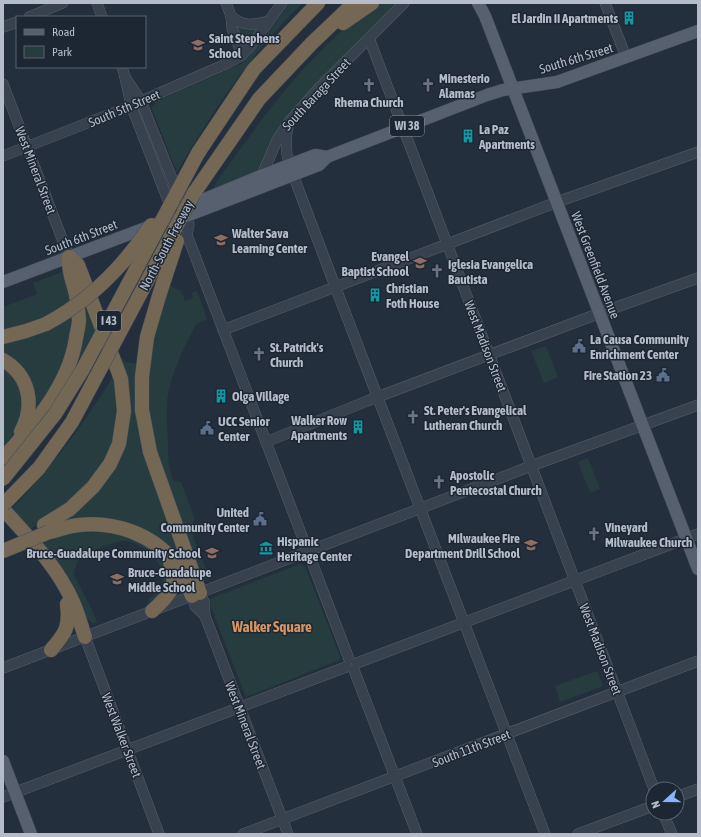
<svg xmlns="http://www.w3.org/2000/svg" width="701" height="837" font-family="'Asap Condensed',sans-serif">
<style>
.green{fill:#263c3f}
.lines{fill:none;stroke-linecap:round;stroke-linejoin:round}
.minor-casing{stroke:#565f6c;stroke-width:11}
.major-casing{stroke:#414a57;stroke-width:13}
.highway-casing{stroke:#434c59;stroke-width:15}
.minor{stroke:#38414e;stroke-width:10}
.major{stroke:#56606e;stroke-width:12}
.highway{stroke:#746855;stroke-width:14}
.highway-bridge-casing{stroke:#434c59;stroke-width:15;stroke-linecap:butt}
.highway-bridge{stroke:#746855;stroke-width:14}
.labels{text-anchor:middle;stroke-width:3;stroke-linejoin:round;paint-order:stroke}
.shield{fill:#1d2633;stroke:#878f9c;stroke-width:1}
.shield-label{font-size:12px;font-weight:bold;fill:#b4bcc9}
.poi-label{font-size:13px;font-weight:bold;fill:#b4bcc9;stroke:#1d2633;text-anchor:start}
.street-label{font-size:13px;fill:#b4bcc9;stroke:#1d2633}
.quarter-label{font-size:15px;font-weight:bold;fill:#d59563;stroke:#1d2633}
</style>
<rect width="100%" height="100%" fill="#242f3e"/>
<!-- green -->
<g class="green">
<path d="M290 3H303C251 52 213 111 177 172L152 109V107L155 104 154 102 241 64 255 49Z"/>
<path d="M377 3H399L292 111C276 131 269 148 259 171L212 189C222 173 233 159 244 144 281 92 324 40 377 3Z"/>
<polygon points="236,26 256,29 244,45 243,45"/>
<polygon points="64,271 72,304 54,315 3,333 3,307 37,294 33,283"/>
<path d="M168 285 181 291 185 301 193 298 191 293 197 291 207 319 196 324C184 348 168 378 167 405 166 418 168 432 168 445 168 455 169 474 174 481L181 482 195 520 193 521 197 530 193 532 194 536 193 537 209 577 202 582 155 459 146 390 152 342Z"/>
<polygon points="79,286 97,328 77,364 65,383"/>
<polygon points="73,313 73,327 64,368 29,426 32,411 3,356 3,341"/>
<polygon points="546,346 558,377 544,383 531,351"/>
<polygon points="123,357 124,362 141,364 140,389 189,575 150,536 65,525 63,518 116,462 120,363"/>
<polygon points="3,365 7,367 25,397 18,431 3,452"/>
<path d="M114 375 116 382 118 430 100 475 51 517 26 531 9 512C50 469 83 426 114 375Z"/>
<polygon points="588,458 600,489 590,493 578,462"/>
<path d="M98 529 140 539 166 560 170 581 157 598 147 603C151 595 161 589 162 580 166 562 142 543 126 541 117 540 87 552 80 558 76 563 75 569 74 575L92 610 97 622 93 624 83 615 35 542 58 535Z"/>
<polygon points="300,564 305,566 340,656 339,660 249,696 245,695 209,602 209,599"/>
<polygon points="597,671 603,685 601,687 560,702 555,686"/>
</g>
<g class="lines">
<!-- minor casing -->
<g class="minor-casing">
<g id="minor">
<polyline points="97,3 102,17"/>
<polyline points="226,3 231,16 232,28 242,55"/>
<polyline points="605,3 626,57"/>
<path d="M231 16C243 27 254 25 269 21"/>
<polyline points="29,17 63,3"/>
<polyline points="3,27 17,22"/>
<polyline points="369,38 654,789"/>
<polyline points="122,67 125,77 131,105 171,208"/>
<polyline points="125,77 141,101 187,216 189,225 187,235 349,659"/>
<polyline points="3,84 69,257"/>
<path d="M289 122C285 137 285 149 289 164L335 286 545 834"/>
<polyline points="3,156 123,109 228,63 239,57 249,48 282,3"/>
<polyline points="260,180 277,140 289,122 320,87 404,3"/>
<polyline points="223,330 557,202 698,152"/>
<polyline points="266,442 367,401 600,313 698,278"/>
<polyline points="200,593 204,602 205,616 288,834"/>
<polyline points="192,596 195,606 205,616"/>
<polyline points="85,637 159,834"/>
<polyline points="357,663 698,534"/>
<polyline points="3,668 531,466 698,405"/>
<polyline points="354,670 417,834"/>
<polyline points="3,797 346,667"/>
<polyline points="677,797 698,789"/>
<polyline points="663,813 672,834"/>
<polyline points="243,834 698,661"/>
<polyline points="578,834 653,806"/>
</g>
</g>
<!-- major casing -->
<g class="major-casing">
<g id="major">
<polyline points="478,3 485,16 698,569"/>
<polyline points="183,208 263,175 315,155 327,157"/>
<polyline points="3,282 169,219 176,220 319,165 327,157 487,95 503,90 557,82 698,31"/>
<polyline points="3,761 31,834"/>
</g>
</g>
<!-- highway casing -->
<g class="highway-casing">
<g id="highway">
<polyline points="343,23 372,3"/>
<polyline points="198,153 254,69 318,3"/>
<polyline points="194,193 259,99 312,43 354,3"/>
<polyline points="159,296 147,337 142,377 142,410 150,452 200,593"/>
<polyline points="3,337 26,331 46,324"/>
<path d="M3 360C30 376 35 405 21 432"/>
<path d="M3 458C35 424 69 385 76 338 77 332 79 325 79 320 78 312 78 303 76 295 73 280 68 273 69 257"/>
<path d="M3 509C29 538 57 566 73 602 78 613 81 625 85 637"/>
<polyline points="44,525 70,509 93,487 110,464 119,444 124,411 121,379 78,265 69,257"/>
<path d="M49 532C58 530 69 526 79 525 114 521 153 534 175 563 183 573 187 585 192 596"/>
<path d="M152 611C168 597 180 585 170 562"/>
<path d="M51 650C66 633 70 626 67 604"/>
</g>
</g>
<!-- minor -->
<use href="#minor" class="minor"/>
<!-- major -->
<use href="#major" class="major"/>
<!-- highway -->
<use href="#highway" class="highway"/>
<!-- highway-bridge casing -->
<g class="highway-bridge-casing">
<g id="highway-bridge">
<polyline points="159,296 177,241"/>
<path d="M46 324C89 301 124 266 151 225"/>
<polyline points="3,479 55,414 83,369 198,153"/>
<polyline points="3,505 39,468 72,422 194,193"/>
<polyline points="3,551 49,532"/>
</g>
</g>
<!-- highway-bridge -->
<use href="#highway-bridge" class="highway-bridge"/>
</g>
<!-- icons -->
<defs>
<g id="building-bare" transform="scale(1.08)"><path d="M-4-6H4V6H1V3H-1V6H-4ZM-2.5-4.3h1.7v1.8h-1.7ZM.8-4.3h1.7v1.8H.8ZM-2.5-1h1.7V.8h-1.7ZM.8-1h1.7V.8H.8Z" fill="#0f9aa8" stroke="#1d2633" stroke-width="2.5" paint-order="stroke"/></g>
<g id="school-bare" transform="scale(1.08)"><path d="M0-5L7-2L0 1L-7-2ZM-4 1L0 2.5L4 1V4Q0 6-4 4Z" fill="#8d6e63" stroke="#1d2633" stroke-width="2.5" paint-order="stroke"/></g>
<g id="church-bare" transform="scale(1.08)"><path d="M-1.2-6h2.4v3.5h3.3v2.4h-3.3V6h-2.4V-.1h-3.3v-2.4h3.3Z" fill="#6b7280" stroke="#1d2633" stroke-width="2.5" paint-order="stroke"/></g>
<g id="civic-bare" transform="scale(1.08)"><path d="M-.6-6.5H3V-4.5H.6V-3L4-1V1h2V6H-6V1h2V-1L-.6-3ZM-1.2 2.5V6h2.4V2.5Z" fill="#5c6f8a" stroke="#1d2633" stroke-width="2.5" paint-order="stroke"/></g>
<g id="museum-bare" transform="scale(1.08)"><path d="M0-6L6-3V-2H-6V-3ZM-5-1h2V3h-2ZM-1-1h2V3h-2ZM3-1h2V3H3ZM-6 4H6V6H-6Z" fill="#0f9aa8" stroke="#1d2633" stroke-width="2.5" paint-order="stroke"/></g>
</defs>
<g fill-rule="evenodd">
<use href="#building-bare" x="629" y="18"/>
<use href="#school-bare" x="198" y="45"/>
<use href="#church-bare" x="369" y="85"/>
<use href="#church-bare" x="428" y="85"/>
<use href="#building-bare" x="468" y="136"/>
<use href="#school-bare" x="221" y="240"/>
<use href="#school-bare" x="420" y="263"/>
<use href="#church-bare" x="437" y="271"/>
<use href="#building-bare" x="375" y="295"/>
<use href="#civic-bare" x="579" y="346"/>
<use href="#church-bare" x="259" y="354"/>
<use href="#civic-bare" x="663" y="375"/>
<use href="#building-bare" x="221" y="396"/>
<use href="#church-bare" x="413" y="417"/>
<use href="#building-bare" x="358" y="427"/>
<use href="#civic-bare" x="207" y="428"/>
<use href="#church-bare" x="439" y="482"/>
<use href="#civic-bare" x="260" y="519"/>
<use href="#church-bare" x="594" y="534"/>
<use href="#school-bare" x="531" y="545"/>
<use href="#museum-bare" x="266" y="548"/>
<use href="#school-bare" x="212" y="553"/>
<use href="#school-bare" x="117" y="579"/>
</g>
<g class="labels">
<!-- shield labels -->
<g class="shield">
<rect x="390" y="116" width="34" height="20" rx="3"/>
<rect x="97" y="311" width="24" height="20" rx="3"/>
</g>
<g class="shield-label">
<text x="407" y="130">WI 38</text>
<text x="109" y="325">I 43</text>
</g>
<!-- poi labels -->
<g class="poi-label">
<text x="618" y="23" text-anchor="end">El Jardin II Apartments</text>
<text x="209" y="43">Saint Stephens<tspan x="209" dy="15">School</tspan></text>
<text x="439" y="83">Minesterio<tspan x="439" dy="15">Alamas</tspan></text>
<text x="369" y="107" text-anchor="middle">Rhema Church</text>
<text x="479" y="134">La Paz<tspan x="479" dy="15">Apartments</tspan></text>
<text x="232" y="238">Walter Sava<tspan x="232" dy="15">Learning Center</tspan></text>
<text x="409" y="261" text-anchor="end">Evangel<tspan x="409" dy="15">Baptist School</tspan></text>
<text x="448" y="269">Iglesia Evangelica<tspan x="448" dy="15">Bautista</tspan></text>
<text x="386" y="293">Christian<tspan x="386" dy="15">Foth House</tspan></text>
<text x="590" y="344">La Causa Community<tspan x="590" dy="15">Enrichment Center</tspan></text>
<text x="270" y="352">St. Patrick's<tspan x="270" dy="15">Church</tspan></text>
<text x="652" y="380" text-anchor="end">Fire Station 23</text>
<text x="232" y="401">Olga Village</text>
<text x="424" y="415">St. Peter's Evangelical<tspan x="424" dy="15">Lutheran Church</tspan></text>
<text x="347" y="425" text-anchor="end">Walker Row<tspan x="347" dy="15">Apartments</tspan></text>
<text x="218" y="426">UCC Senior<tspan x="218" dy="15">Center</tspan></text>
<text x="450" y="480">Apostolic<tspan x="450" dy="15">Pentecostal Church</tspan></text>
<text x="249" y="517" text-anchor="end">United<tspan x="249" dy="15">Community Center</tspan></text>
<text x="605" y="532">Vineyard<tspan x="605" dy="15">Milwaukee Church</tspan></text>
<text x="520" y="543" text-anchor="end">Milwaukee Fire<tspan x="520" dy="15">Department Drill School</tspan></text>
<text x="277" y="546">Hispanic<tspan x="277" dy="15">Heritage Center</tspan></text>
<text x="201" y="558" text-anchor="end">Bruce-Guadalupe Community School</text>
<text x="128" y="577">Bruce-Guadalupe<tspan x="128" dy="15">Middle School</tspan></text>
</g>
<!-- street labels -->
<g class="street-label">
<text transform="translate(576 58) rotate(-17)" y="5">South 6th Street</text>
<text transform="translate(316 94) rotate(-47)" y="5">South Baraga Street</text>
<text transform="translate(124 108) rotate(-23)" y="5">South 5th Street</text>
<text transform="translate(36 170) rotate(69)" y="5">West Mineral Street</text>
<text transform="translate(81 237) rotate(-21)" y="5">South 6th Street</text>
<text transform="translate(166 245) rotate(-62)" y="5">North-South Freeway</text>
<text transform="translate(596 265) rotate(69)" y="5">West Greenfield Avenue</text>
<text transform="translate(486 346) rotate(69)" y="5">West Madison Street</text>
<text transform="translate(601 649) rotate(69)" y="5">West Madison Street</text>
<text transform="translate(246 725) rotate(69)" y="5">West Mineral Street</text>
<text transform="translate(122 735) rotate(69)" y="5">West Walker Street</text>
<text transform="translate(471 748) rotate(-21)" y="5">South 11th Street</text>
</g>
<!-- quarter labels -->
<g class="quarter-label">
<text x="272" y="632">Walker Square</text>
</g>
</g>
<!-- border -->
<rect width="701" height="837" fill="none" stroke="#b4bcc9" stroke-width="8"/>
<!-- legend -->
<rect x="16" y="16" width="130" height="52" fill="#1d2633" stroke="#59626f"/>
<rect x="24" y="29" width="20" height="6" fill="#56606e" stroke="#59626f"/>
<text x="52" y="36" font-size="12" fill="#b4bcc9">Road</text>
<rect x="24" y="46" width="20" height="12" fill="#263c3f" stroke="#59626f"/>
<text x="52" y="56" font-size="12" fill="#b4bcc9">Park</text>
<!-- north arrow -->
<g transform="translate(665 801) rotate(249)"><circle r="19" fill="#1d2633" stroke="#59626f"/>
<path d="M0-3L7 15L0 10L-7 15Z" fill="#8ab4f8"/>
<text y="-6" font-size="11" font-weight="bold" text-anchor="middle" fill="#b4bcc9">N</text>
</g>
</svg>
